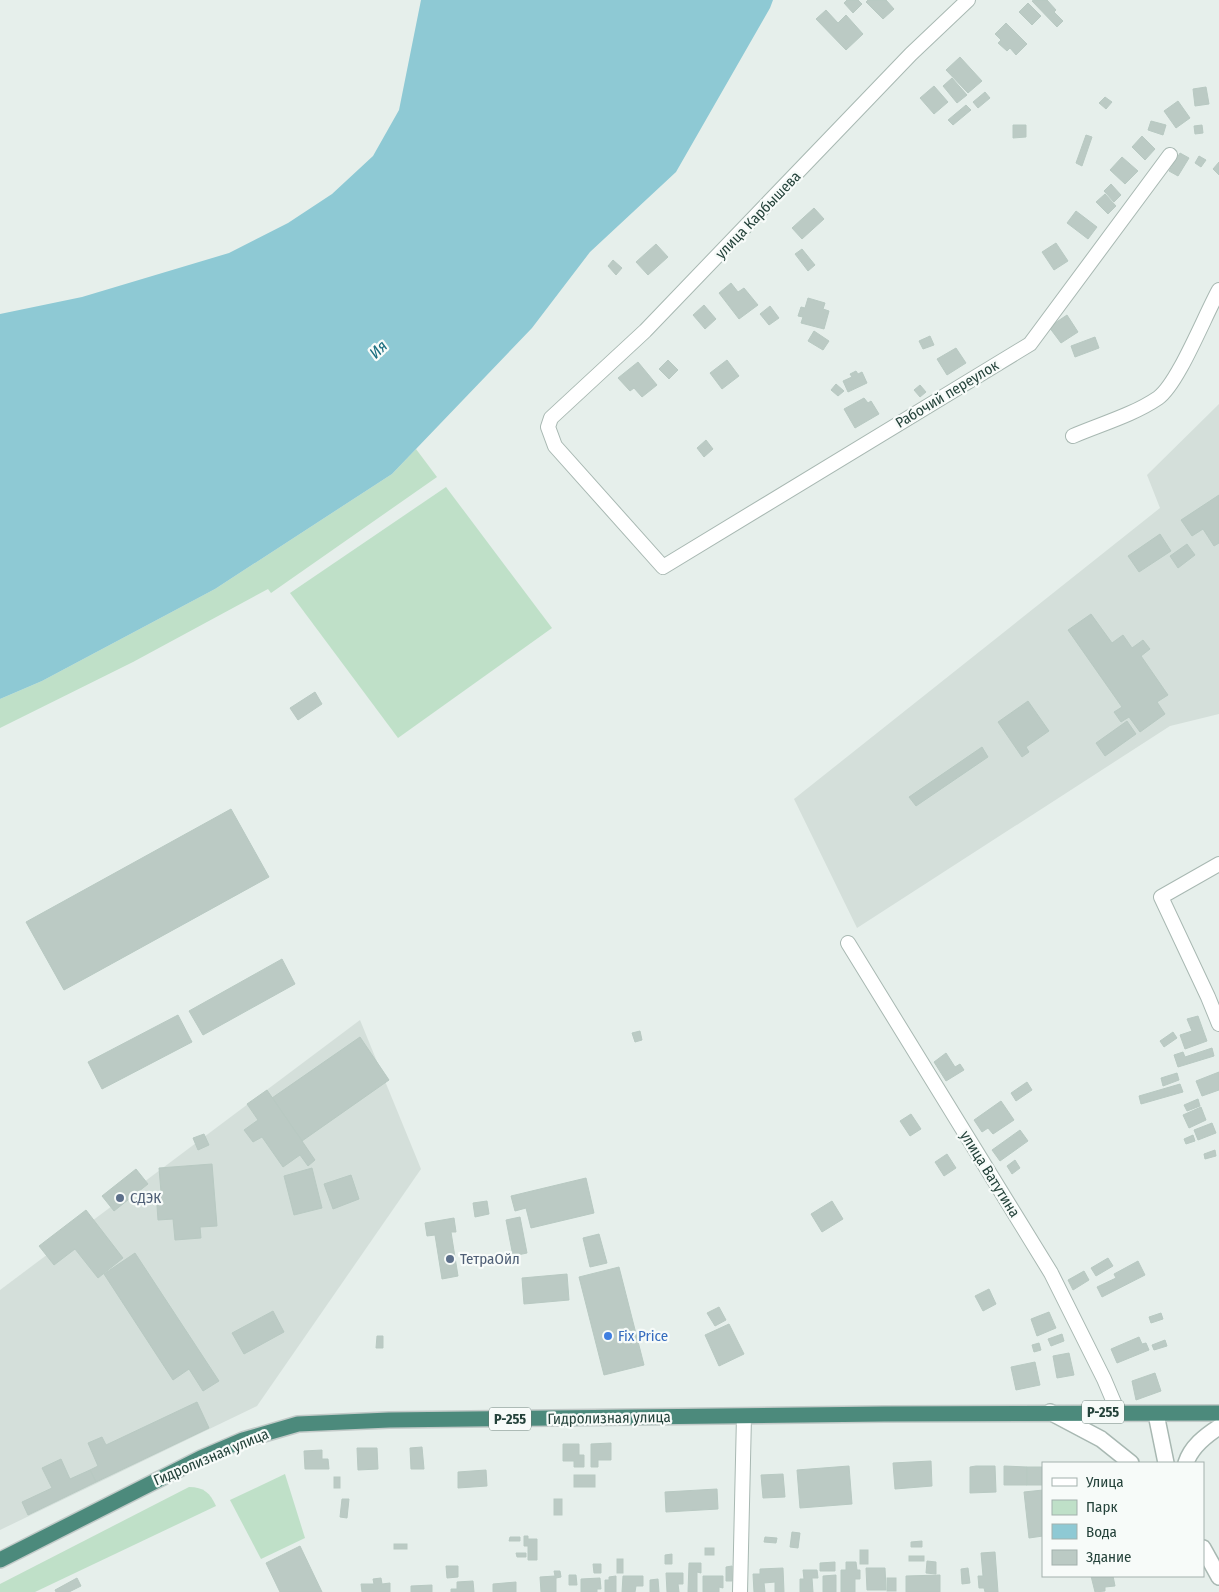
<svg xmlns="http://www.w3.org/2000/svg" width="1219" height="1592" font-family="'Fira Sans Condensed',sans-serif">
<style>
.built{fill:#d4dfda}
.green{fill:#bfe0c8}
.water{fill:#8ec9d4}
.building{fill:#bbcac4;stroke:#b8c9c2}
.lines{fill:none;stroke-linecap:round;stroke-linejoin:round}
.minor-casing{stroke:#a8b8b2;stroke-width:16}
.tertiary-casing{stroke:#a8b8b2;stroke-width:18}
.trunk-casing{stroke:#c2cac8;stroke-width:18}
.minor{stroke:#fff;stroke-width:14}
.tertiary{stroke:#fff;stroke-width:15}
.trunk{stroke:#4c8a7c;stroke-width:15}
.service-dot{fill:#5c6f8a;stroke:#f7fbf9;stroke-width:2}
.shop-dot{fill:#3f7fe0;stroke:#f7fbf9;stroke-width:2}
.labels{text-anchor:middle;stroke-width:4.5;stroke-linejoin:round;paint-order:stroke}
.shield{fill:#f7fbf9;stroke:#637a73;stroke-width:1}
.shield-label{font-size:14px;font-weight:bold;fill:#24423a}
.street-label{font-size:15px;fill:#24423a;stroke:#f7fbf9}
.service-label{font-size:15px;fill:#4e5e75;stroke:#f7fbf9;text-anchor:start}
.shop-label{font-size:15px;fill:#366cbe;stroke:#f7fbf9;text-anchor:start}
.water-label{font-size:16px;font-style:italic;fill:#1c6f80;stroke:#f7fbf9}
</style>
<rect width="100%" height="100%" fill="#e6efeb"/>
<!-- built -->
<g class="built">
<polygon points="1219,404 1219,714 1170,726 857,928 794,799 1160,508 1147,475"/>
<polygon points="360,1020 421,1169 257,1406 0,1530 0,1290"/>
</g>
<!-- green -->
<g class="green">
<polygon points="416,449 437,477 271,593 268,589 133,662 0,728 0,699 42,681 215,589 392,474"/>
<polygon points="446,487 552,628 398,738 290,593"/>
<polygon points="285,1474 305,1538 261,1559 230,1500"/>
<path d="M189 1487C204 1487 210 1493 216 1506L35 1592H0V1584Z"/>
</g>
<!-- water -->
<polygon class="water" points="421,0 773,0 770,8 676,172 590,252 532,328 392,474 215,589 42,681 0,699 0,314 82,297 229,253 288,223 332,194 373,156 399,110"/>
<!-- building -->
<g class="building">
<polygon points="847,0 858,0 862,4 853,13 844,3"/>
<polygon points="868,0 886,0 894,9 883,19 866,2"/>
<polygon points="1034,0 1047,0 1056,10 1054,12 1063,21 1057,27 1032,1"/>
<polygon points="1028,3 1041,16 1032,25 1019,12"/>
<polygon points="826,10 838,23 846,15 863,34 846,50 816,19"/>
<polygon points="1006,23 1027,44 1016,55 1010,48 1007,51 998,43 1001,40 995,34"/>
<polygon points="960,57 982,81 968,93 946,70"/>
<polygon points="952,78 967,95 957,103 943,86"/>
<polygon points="934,86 948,102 934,114 920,98"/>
<polygon points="1206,87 1209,104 1195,106 1193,89"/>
<polygon points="985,92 990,98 978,108 973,102"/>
<polygon points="1105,97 1112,102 1106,109 1099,103"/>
<polygon points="1178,101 1190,118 1176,128 1164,111"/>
<polygon points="966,105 971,110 953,125 948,120"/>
<polygon points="1151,121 1166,125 1163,135 1148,130"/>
<polygon points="1013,125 1026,125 1026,137 1013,138"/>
<polygon points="1202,125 1203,133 1195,134 1194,126"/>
<polygon points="1086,135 1092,137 1082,166 1076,163"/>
<polygon points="1142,136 1155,149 1145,160 1132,147"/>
<polygon points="1180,153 1189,158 1178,176 1169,171"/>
<polygon points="1199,156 1206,160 1201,167 1195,163"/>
<polygon points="1122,157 1138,171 1125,184 1110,170"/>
<polygon points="1219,162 1219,175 1213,169"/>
<polygon points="1111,184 1121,195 1114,202 1104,191"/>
<polygon points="1105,194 1116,206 1108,214 1096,202"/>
<polygon points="814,208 824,219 802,239 792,228"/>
<polygon points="1076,211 1097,227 1088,239 1067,223"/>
<polygon points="1056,243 1068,261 1054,270 1042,252"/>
<polygon points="656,244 668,257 648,275 636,262"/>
<polygon points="802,249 815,265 808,271 795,254"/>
<polygon points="613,260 622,268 616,275 608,266"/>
<polygon points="731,283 738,292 744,288 758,305 739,319 719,293"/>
<polygon points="808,298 825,303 823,309 829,311 824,329 801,323 803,317 798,316 801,307 805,308"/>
<polygon points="704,305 716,319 705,329 693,315"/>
<polygon points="770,306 779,318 769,325 760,314"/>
<polygon points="1067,315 1078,332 1061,343 1049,327"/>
<polygon points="814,331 829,341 823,350 808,341"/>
<polygon points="930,336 934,345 923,349 919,341"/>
<polygon points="1095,337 1099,348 1075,357 1071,346"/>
<polygon points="956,348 966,363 947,375 937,359"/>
<polygon points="668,360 678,370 669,379 659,369"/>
<polygon points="727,360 739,376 722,389 710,373"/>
<polygon points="638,362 657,385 642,397 634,388 630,391 618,378"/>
<polygon points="856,371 858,374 862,372 867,383 848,392 843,381 852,377 850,374"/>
<polygon points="836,384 844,391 838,396 831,390"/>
<polygon points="920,385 926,392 920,397 914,390"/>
<polygon points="864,398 868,403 871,401 879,414 855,428 844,409"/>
<polygon points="706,440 713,449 704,457 697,448"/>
<polygon points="1219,495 1219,543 1214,546 1203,529 1192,536 1181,520"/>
<polygon points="1160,534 1171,551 1139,572 1128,556"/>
<polygon points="1187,544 1195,555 1178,568 1170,556"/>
<polygon points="1091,614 1112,643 1123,635 1132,648 1143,640 1150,649 1141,656 1168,695 1157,702 1165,714 1140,732 1129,717 1121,722 1114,712 1122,707 1068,630"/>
<polygon points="315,692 322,704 298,720 290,708"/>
<polygon points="1028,701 1049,731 1026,747 1029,752 1022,757 998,722"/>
<polygon points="1127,721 1136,734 1105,756 1096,743"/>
<polygon points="982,747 988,757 916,806 909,797"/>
<polygon points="231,809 269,877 64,990 26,922"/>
<polygon points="282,959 295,984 203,1035 189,1011"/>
<polygon points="178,1015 192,1042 102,1089 88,1062"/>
<polygon points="1198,1016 1207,1041 1185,1049 1180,1035 1192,1031 1187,1019"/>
<polygon points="640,1031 642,1040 635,1042 632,1033"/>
<polygon points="1173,1032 1177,1038 1164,1047 1160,1041"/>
<polygon points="360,1037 389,1080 302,1141 272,1098"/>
<polygon points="1212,1048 1214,1056 1178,1067 1174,1055 1183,1052 1185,1057"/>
<polygon points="946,1053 955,1067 960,1064 964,1070 946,1081 934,1062"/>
<polygon points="1219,1072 1219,1090 1202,1096 1196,1081"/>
<polygon points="1177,1073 1179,1080 1163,1086 1161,1078"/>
<polygon points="1027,1082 1032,1090 1016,1101 1011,1093"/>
<polygon points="1180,1084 1183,1092 1141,1104 1139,1096"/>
<polygon points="267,1090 315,1160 308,1166 300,1155 283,1167 262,1137 253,1142 244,1130 258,1120 247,1104"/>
<polygon points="1198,1099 1200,1106 1187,1111 1184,1105"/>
<polygon points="1001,1101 1014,1120 993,1134 988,1128 982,1132 974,1120"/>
<polygon points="1201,1107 1206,1120 1189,1128 1183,1115"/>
<polygon points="911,1114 921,1129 910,1136 900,1121"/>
<polygon points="1212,1123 1216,1133 1198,1140 1194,1130"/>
<polygon points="1020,1130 1028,1141 1000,1161 992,1150"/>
<polygon points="204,1134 209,1145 198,1150 193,1138"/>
<polygon points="1193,1135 1195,1141 1186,1144 1184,1139"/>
<polygon points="1215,1150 1216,1156 1205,1159 1204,1154"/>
<polygon points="947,1154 956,1168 944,1176 935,1162"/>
<polygon points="1015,1160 1020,1168 1012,1174 1007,1166"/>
<polygon points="212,1164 217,1226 200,1227 201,1238 175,1240 173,1219 158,1220 156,1192 161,1192 159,1168"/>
<polygon points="312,1168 322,1208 294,1215 284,1176"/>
<polygon points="136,1169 148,1184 114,1211 102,1196"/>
<polygon points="351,1175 359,1199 333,1209 324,1184"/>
<polygon points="586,1178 594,1213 531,1228 526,1208 515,1211 511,1196"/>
<polygon points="487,1201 489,1214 475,1217 473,1203"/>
<polygon points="832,1201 843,1219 822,1232 811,1214"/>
<polygon points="86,1210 123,1258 98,1278 75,1249 54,1265 39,1246"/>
<polygon points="520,1217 527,1253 513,1256 506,1220"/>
<polygon points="454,1218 456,1232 451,1232 458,1276 442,1279 435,1235 427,1236 425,1223"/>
<polygon points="599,1234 607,1263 590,1267 583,1238"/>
<polygon points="135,1253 219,1381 203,1391 189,1369 173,1380 104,1274"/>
<polygon points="1108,1258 1113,1266 1096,1276 1091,1268"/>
<polygon points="1138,1261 1145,1275 1102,1297 1097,1287 1116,1278 1114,1274"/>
<polygon points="619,1267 644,1365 604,1375 579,1277"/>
<polygon points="1084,1271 1089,1280 1073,1290 1068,1280"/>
<polygon points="567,1274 569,1300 524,1304 522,1278"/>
<polygon points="989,1289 996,1304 983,1311 975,1296"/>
<polygon points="719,1307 726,1320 715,1326 707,1313"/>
<polygon points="273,1311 284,1332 244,1354 232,1333"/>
<polygon points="1049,1312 1056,1328 1037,1336 1031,1319"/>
<polygon points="1161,1313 1163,1319 1151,1323 1149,1317"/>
<polygon points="729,1324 744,1354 719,1366 705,1335"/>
<polygon points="1062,1334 1064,1341 1051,1346 1048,1339"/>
<polygon points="377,1336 383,1336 383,1348 376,1348"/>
<polygon points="1139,1337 1142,1344 1146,1343 1149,1350 1117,1363 1111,1349"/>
<polygon points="1165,1340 1167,1346 1154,1350 1152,1345"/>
<polygon points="1039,1343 1041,1350 1034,1352 1032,1345"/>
<polygon points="1069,1353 1074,1375 1057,1378 1053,1356"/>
<polygon points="1035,1362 1040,1385 1016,1390 1011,1367"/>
<polygon points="1155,1373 1161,1391 1136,1400 1132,1381"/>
<polygon points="197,1402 209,1428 96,1482 90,1470 98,1466 88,1443 102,1437 106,1445"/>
<polygon points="611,1443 611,1460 598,1460 598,1467 591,1467 591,1444"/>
<polygon points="563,1444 579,1444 579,1455 584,1455 584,1467 574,1467 574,1461 563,1461"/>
<polygon points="422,1447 424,1469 411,1469 410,1448"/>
<polygon points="357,1448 377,1448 378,1469 358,1470"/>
<polygon points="322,1450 322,1459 328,1459 329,1469 305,1469 304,1451"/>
<polygon points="61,1459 70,1479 90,1470 96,1482 28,1515 22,1502 52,1488 42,1468"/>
<polygon points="931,1461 932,1486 895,1489 893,1463"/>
<polygon points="849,1466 852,1504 800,1508 797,1470"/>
<polygon points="976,1466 995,1466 996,1492 970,1493 970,1467"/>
<polygon points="1004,1466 1027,1467 1027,1485 1004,1485"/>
<rect x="1027" y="1467" width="16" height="18"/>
<polygon points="486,1470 487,1486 458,1488 458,1472"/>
<polygon points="783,1474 785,1497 763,1498 761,1475"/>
<rect x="574" y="1475" width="21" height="12"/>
<rect x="334" y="1477" width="6" height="11"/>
<polygon points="717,1489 718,1509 666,1512 665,1492"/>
<polygon points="1043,1490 1043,1536 1029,1538 1024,1492"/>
<polygon points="342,1499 349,1499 347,1518 340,1517"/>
<rect x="554" y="1499" width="8" height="16"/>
<polygon points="792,1532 800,1533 798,1548 790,1547"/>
<polygon points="524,1536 528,1536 528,1539 537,1539 537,1560 528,1560 528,1546 524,1546"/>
<polygon points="510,1537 520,1537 520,1541 509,1541"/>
<polygon points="765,1537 777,1538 776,1543 764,1542"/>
<polygon points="922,1541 922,1547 911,1547 911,1542"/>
<rect x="394" y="1544" width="13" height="5"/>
<polygon points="300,1546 322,1592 280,1592 266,1563"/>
<rect x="705" y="1548" width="9" height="7"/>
<rect x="860" y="1550" width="8" height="14"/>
<polygon points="995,1552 998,1592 985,1592 984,1588 979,1588 978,1576 983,1576 981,1553"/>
<polygon points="516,1553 526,1553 526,1557 517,1557"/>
<polygon points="672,1554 672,1564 665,1564 665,1555"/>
<rect x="909" y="1556" width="15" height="5"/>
<rect x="617" y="1559" width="6" height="14"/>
<polygon points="927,1561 936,1562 936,1574 926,1573"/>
<polygon points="835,1562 835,1571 820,1571 820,1563"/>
<polygon points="846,1562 856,1562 857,1570 860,1570 860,1579 855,1579 855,1592 841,1592 841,1570 846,1570"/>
<polygon points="689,1563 701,1563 701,1573 697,1572 697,1592 688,1592"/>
<polygon points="593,1564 601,1564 601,1573 594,1573"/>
<polygon points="446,1566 458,1566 458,1577 447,1578"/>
<polygon points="732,1566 732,1581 726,1581 726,1567"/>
<polygon points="783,1568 784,1592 775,1592 775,1582 764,1583 765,1592 754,1592 753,1574 760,1574 760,1569"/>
<polygon points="866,1568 885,1568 886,1590 867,1590"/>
<polygon points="968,1568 970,1583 962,1584 961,1569"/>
<polygon points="803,1570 817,1570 818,1578 812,1578 813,1592 800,1592 800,1579 804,1579"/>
<polygon points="554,1571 560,1571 561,1577 556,1578 556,1592 541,1592 540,1577 555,1576"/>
<polygon points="666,1573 683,1573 683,1584 678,1584 679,1592 667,1592"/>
<polygon points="569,1575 576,1575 577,1585 569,1585"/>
<polygon points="836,1575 836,1592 823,1592 823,1576"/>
<polygon points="940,1575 940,1592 906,1592 906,1576"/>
<polygon points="616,1576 616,1592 605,1592 605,1580 609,1580 609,1577"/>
<polygon points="623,1576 643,1576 643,1586 636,1586 635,1592 622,1592"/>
<polygon points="703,1576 723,1576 723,1588 719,1587 719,1592 703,1592"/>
<polygon points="1091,1576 1113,1576 1115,1586 1105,1587 1105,1591 1095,1592"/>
<polygon points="77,1578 81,1586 69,1592 56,1592 55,1590"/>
<polygon points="381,1578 382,1584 390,1583 390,1592 362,1592 361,1584 374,1584 373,1579"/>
<polygon points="600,1578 601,1589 597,1589 597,1592 581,1592 581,1579"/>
<rect x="887" y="1578" width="9" height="13"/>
<polygon points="658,1579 659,1592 650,1592 650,1580"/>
<polygon points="473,1581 474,1592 451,1592 451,1589 457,1589 457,1582"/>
<polygon points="516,1582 516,1592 493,1592 493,1584"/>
<polygon points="432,1585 432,1592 411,1592 411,1586"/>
</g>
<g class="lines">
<!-- minor casing -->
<g class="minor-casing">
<g id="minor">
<polyline points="968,0 911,54 645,331 551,418 548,427 555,446 663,567 1030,344 1170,155"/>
<path d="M1073 436C1101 424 1133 415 1158 398 1178 384 1205 315 1219 290"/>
<polyline points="1219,864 1161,897 1208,997 1219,1024"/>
<polyline points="848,943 1051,1273 1104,1379 1118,1412"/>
<polyline points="740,1592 744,1416"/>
</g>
</g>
<!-- tertiary casing -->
<g class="tertiary-casing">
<g id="tertiary">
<polyline points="1050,1412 1101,1439 1131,1463"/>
<polyline points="1156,1414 1166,1463"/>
<path d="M1186 1463C1191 1447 1205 1436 1219 1427"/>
<polyline points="1203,1548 1219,1577"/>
</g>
</g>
<!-- trunk casing -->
<g class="trunk-casing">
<polyline id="trunk" points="0,1560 201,1458 243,1440 298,1424 389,1420 884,1414 1219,1413"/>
</g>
<!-- minor -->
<use href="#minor" class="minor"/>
<!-- tertiary -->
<use href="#tertiary" class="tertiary"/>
<!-- trunk -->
<use href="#trunk" class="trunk"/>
</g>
<!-- markers -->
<g class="service-dot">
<circle cx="120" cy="1198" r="5"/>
<circle cx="450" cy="1259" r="5"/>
</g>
<circle class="shop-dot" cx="608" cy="1336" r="5"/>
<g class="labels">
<!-- shield labels -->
<g class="shield">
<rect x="1082" y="1400.5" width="42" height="23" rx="4"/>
<rect x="489" y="1407.5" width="42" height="23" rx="4"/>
</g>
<g class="shield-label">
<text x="1103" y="1417">Р-255</text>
<text x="510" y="1424">Р-255</text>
</g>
<!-- street labels -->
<g class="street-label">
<text transform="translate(758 215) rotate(-46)" y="5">улица Карбышева</text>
<text transform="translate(947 394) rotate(-31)" y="5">Рабочий переулок</text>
<text transform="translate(990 1174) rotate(58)" y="5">улица Ватутина</text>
<text transform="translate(609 1418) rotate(-1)" y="5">Гидролизная улица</text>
<text transform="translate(211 1457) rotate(-23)" y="5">Гидролизная улица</text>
</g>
<!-- service labels -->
<g class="service-label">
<text x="130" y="1203">СДЭК</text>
<text x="460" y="1264">ТетраОйл</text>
</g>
<!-- shop labels -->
<g class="shop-label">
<text x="618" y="1341">Fix Price</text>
</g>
<!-- water labels -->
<g class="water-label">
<text transform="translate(378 349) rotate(-44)" y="6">Ия</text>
</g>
</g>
<!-- legend -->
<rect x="1042" y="1462" width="162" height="115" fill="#f7fbf9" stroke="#a3b1ad"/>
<rect x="1052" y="1478" width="25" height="8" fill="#ffffff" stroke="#a3b1ad"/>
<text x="1086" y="1487" font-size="15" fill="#24423a">Улица</text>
<rect x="1052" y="1500" width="25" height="15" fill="#bfe0c8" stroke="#a3b1ad"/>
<text x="1086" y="1512" font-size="15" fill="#24423a">Парк</text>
<rect x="1052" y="1524" width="25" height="15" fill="#8ec9d4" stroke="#a3b1ad"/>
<text x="1086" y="1537" font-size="15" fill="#24423a">Вода</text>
<rect x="1052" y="1550" width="25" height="15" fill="#bbcac4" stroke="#a3b1ad"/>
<text x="1086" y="1562" font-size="15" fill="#24423a">Здание</text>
</svg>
